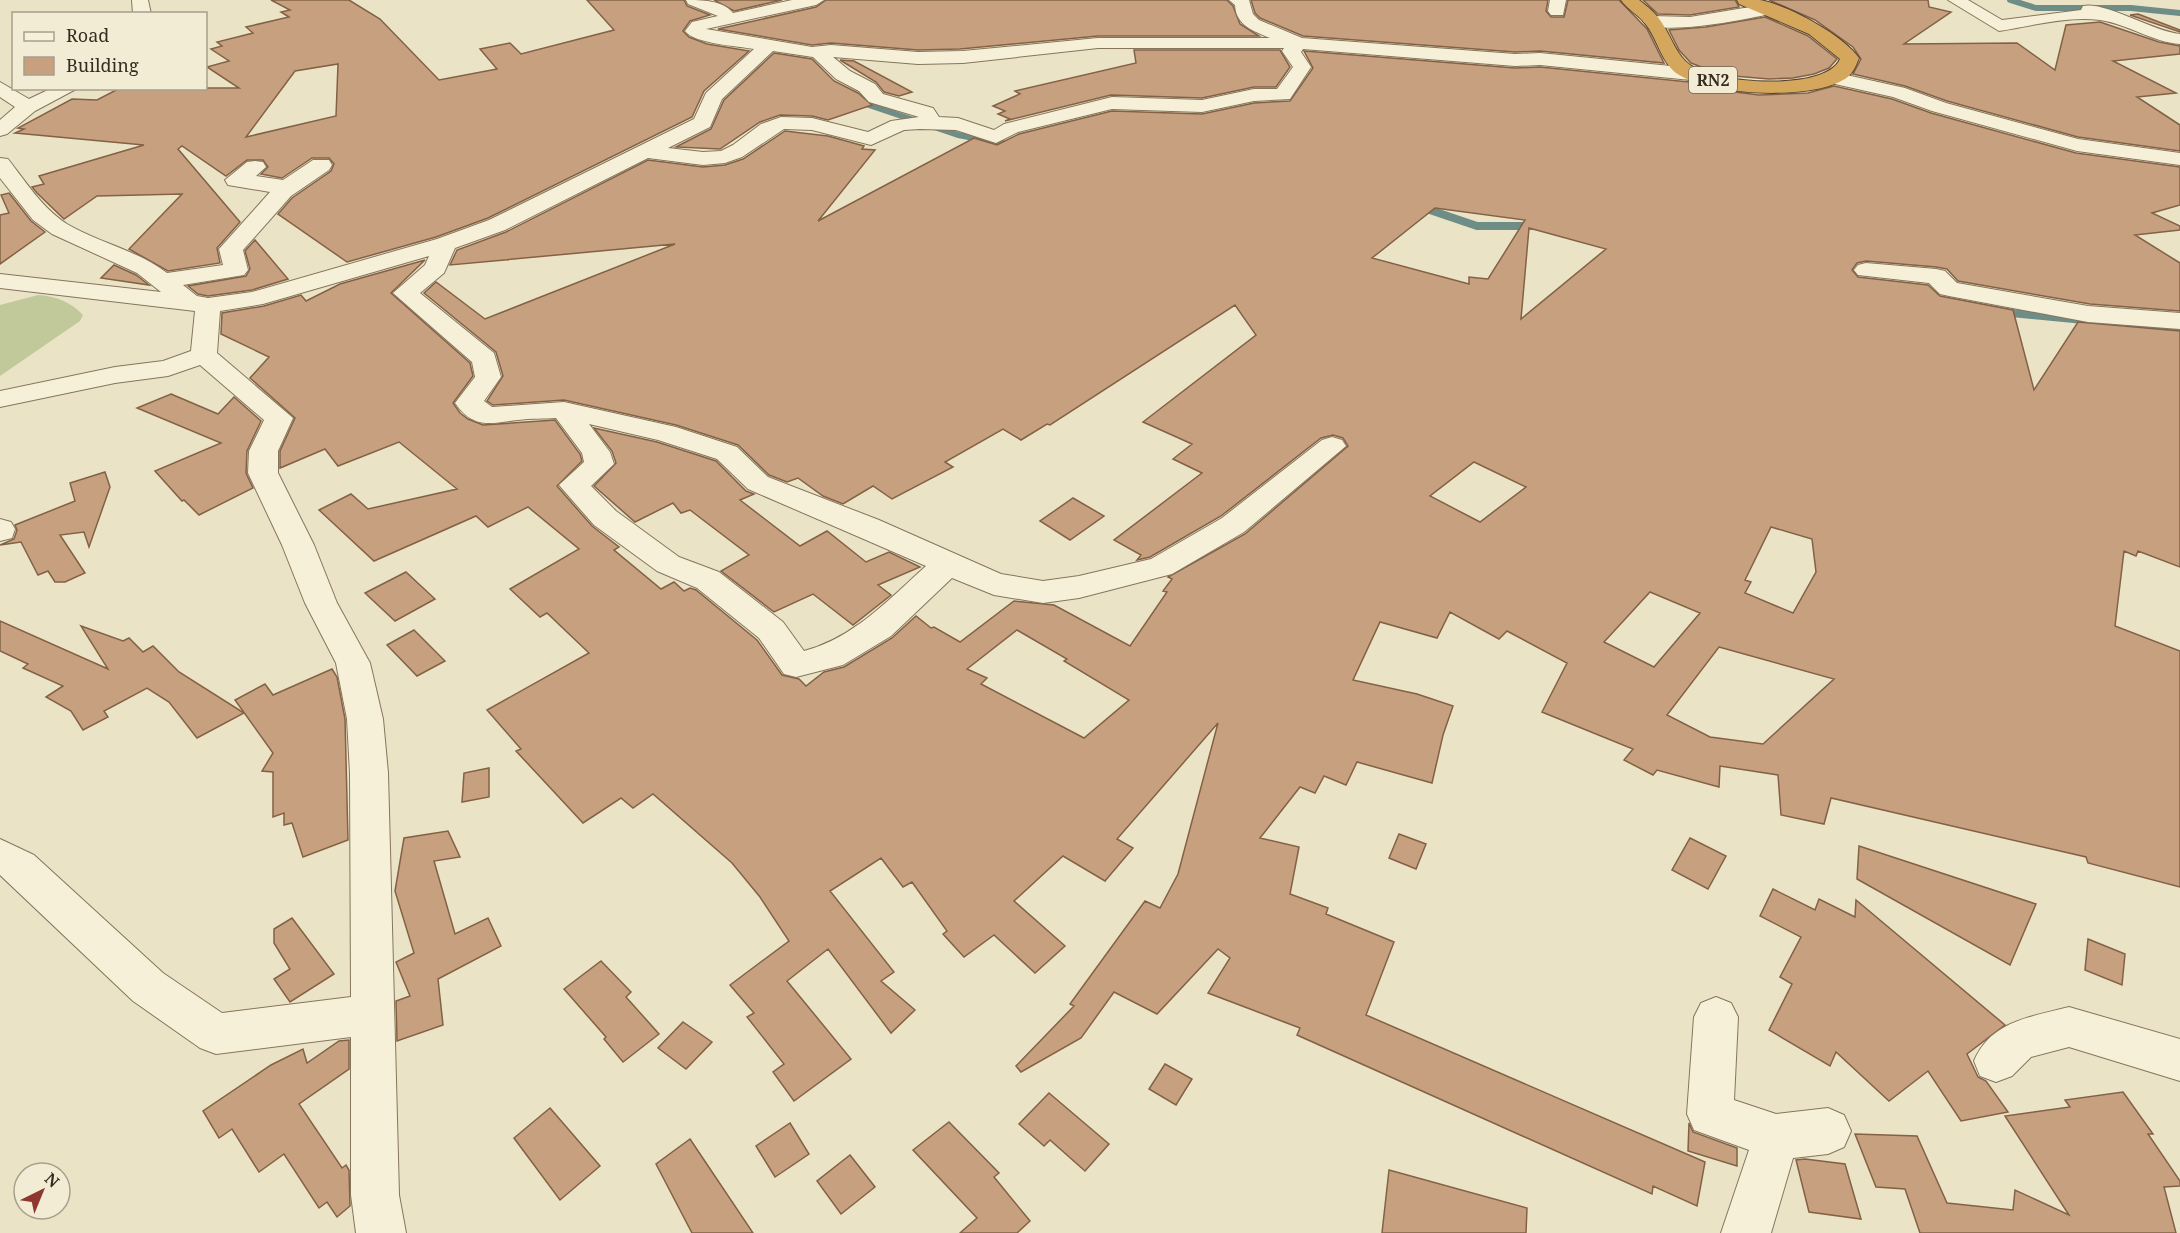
<svg xmlns="http://www.w3.org/2000/svg" width="2180" height="1233" font-family="'Noto Serif',serif">
<style>
.green{fill:#c1c99b}
.lines{fill:none;stroke-linecap:round;stroke-linejoin:round}
.stream-far1{stroke:#6f8d87;stroke-width:6}
.stream{stroke:#6f8d87;stroke-width:8}
.building{fill:#c7a17f;stroke:#836145;stroke-width:1.5;fill-rule:evenodd}
.minor-casing{stroke:#85755d;stroke-width:2}
.highway-casing{stroke:#544331;stroke-width:2}
.minor{fill:#f7f0d9;fill-rule:evenodd}
.highway{fill:#d4a75d;fill-rule:evenodd}
.labels{text-anchor:middle;stroke-width:4.5;stroke-linejoin:round;paint-order:stroke}
.shield{fill:#f3ecd5;stroke:#6f6656;stroke-width:1.5}
.shield-label{font-size:16px;font-weight:bold;fill:#372c20}
</style>
<rect width="100%" height="100%" fill="#ebe3c6"/>
<!-- green -->
<path class="green" d="M38 295C55 296 71 302 83 315L80 321 0 376V305Z"/>
<g class="lines">
<!-- stream-far1 -->
<g class="stream-far1">
<polyline points="2010,0 2036,8 2131,8 2180,13"/>
<polyline points="860,102 958,135 1012,145"/>
</g>
<!-- stream -->
<g class="stream">
<polyline points="1421,207 1477,226 1534,226"/>
<polyline points="2001,312 2084,320"/>
<polyline points="2135,325 2180,330"/>
</g>
</g>
<!-- building -->
<g class="building">
<path d="M271 0H349L380 19 439 80 497 69 480 49 510 43 521 54 614 30 587 0H684L687 6 710 15 690 21 683 31 689 37 707 44 749 51 704 91 692 117 488 218 436 237 347 262 278 214 292 198 331 171 334 164 329 158H312L282 178 261 174 268 167 263 160H247L226 176 182 146 178 149 240 222 217 248 220 263 168 271 129 249 182 194 97 196 64 219 37 193 32 187 44 184 39 176 144 145 15 133 24 129 18 128 72 99 97 100 120 88H239L207 67 229 61 211 49 222 46 217 42 253 33 246 27 289 17 281 12 290 10ZM338 64 336 116 246 137 295 71Z"/>
<polygon points="714,0 782,0 734,11"/>
<polygon points="826,0 1227,0 1233,6 1240,24 1259,36 1098,36 960,49 918,50 831,43 812,45 718,29 816,7"/>
<polygon points="1251,0 1548,0 1546,11 1551,17 1564,17 1568,0 1619,0 1647,29 1664,63 1540,51 1515,52 1303,36 1260,18 1255,13"/>
<polygon points="1643,0 1735,0 1739,7 1690,15 1658,14"/>
<polygon points="1769,0 1928,0 1929,7 1951,12 1904,44 2017,43 2055,70 2066,25 2100,22 2159,42 2180,46 2180,54 2113,61 2176,93 2137,97 2180,125 2180,151 2078,137 1947,101 1905,86 1853,74 1861,59 1853,47 1815,20"/>
<polygon points="2138,14 2180,30 2180,32 2130,15"/>
<polygon points="1765,17 1808,36 1837,59 1829,68 1814,74 1793,78 1769,79 1722,75 1691,63 1679,50 1669,30 1706,27"/>
<polygon points="1134,50 1280,50 1290,67 1276,87 1254,87 1202,98 1111,95 1005,121 1010,119 998,114 1005,111 993,106 1020,94 1015,91 1136,63"/>
<path d="M1304 51 1515 68 1540 67 1689 82 1711 89 1759 95 1808 93 1834 86 1892 99 1931 113 2076 153 2180 167V205L2152 213 2180 226V230L2135 235 2180 263V311L2090 304 1958 281 1947 269 1936 267 1866 261 1857 263 1852 270 1858 277 1928 285 1940 296 2013 310 2034 390 2078 322 2180 331V567L2138 551 2136 556 2124 551 2115 626 2180 651V887L2088 863 2086 857 1831 798 1824 824 1781 815 1778 775 1720 766 1719 787 1657 770 1653 775 1624 760 1633 749 1542 712 1567 663 1507 631 1499 639 1450 612 1437 638 1380 622 1353 680 1417 694 1453 706 1443 735 1432 783 1357 762 1346 785 1324 776 1315 793 1300 787 1260 838 1299 847 1290 894 1328 908 1326 914 1394 942 1366 1015 1705 1162 1697 1206 1653 1186 1652 1194 1297 1035 1300 1028 1208 993 1230 958 1218 949 1157 1014 1114 992 1081 1038 1021 1072 1016 1066 1074 1006 1070 1004 1145 901 1160 908 1178 874 1218 723 1117 839 1133 848 1105 881 1063 856 1014 901 1065 946 1035 973 994 935 964 957 943 934 947 931 912 882 903 887 881 858 830 891 894 972 881 981 915 1010 891 1033 828 949 787 981 851 1059 794 1101 773 1072 784 1064 747 1017 754 1013 730 985 789 941 760 897 732 863 653 794 633 808 621 798 583 823 516 751 521 749 487 710 589 653 547 613 540 617 510 589 579 549 528 507 488 527 476 516 374 561 319 510 351 494 368 509 457 489 399 442 338 466 325 449 280 468V451L295 418 250 378 269 357 221 334 222 313 264 306 301 295 306 301 340 284 425 260 391 293 470 363 473 376 453 403 460 413 468 419 483 425 555 420 580 454 582 461 557 486 592 526 619 547 614 550 661 589 674 582 684 591 690 588 696 590 757 640 782 675 799 679 806 686 824 672 844 667 892 638 916 616 931 628 934 627 960 642 1014 601 1054 605 1130 646 1167 592 1163 591 1172 579 1168 577 1245 534 1348 446 1343 438 1333 435 1321 438 1221 516 1150 557 1137 560 1141 555 1114 540 1202 473 1173 459 1192 444 1143 422 1256 335 1235 305 1050 425 1047 424 1021 440 1003 429 945 462 953 467 892 499 873 486 843 504 823 496 798 478 787 482 769 475 738 445 676 425 564 400 493 405 487 401 503 376 496 352 424 293 436 282 485 319 675 244 450 265 457 250 506 232 648 160 703 167 725 165 743 159 785 131 828 136 864 146 862 149 875 150 818 221 974 138 997 145 1019 134 1112 111 1202 114 1254 103 1290 101 1313 68ZM1435 208 1525 220 1488 279 1469 277V284L1372 258ZM1529 228 1606 249 1521 319ZM1474 462 1526 487 1480 522 1430 496ZM1771 527 1812 539 1816 572 1793 613 1745 593 1751 582 1745 580ZM1650 592 1700 613 1654 667 1604 642ZM1017 630 1067 659 1064 661 1129 700 1084 738 981 684 987 678 967 669ZM1719 647 1834 679 1763 744 1710 737 1667 715Z"/>
<polygon points="774,53 812,59 834,81 858,93 872,105 828,120 812,116 780,115 760,122 720,149 676,147 711,129 724,100"/>
<polygon points="840,60 854,61 912,92 899,96 884,92 876,82"/>
<polygon points="9,193 31,221 45,232 0,264 0,215 9,213 1,195"/>
<polygon points="255,240 288,279 252,290 208,296 198,294 188,286 246,276 250,269 245,251"/>
<polygon points="114,265 136,275 149,285 101,278"/>
<polygon points="171,394 218,414 234,397 261,421 247,451 246,473 253,488 199,515 184,500 182,501 155,471 221,443 137,408"/>
<polygon points="594,428 657,442 716,461 746,491 754,494 740,500 800,546 827,531 866,562 889,552 920,567 878,585 891,595 853,625 813,594 774,612 721,571 749,555 690,510 681,513 673,503 635,522 594,486 616,463 612,451"/>
<polygon points="105,472 110,487 89,547 84,532 60,535 85,573 65,582 55,582 48,571 38,575 21,542 0,545 14,539 17,530 15,525 75,501 70,483"/>
<polygon points="1073,498 1104,516 1070,540 1040,521"/>
<polygon points="406,572 435,599 395,621 365,593"/>
<polygon points="0,621 108,669 81,626 123,641 129,638 143,652 153,646 179,672 244,713 197,738 169,702 147,688 104,711 108,717 83,730 71,711 46,697 63,686 23,668 28,664 0,651"/>
<polygon points="414,630 445,661 417,676 387,645"/>
<polygon points="332,669 337,677 345,719 348,840 303,857 292,823 284,825 284,813 273,817 273,772 262,771 273,753 235,700 265,684 273,695"/>
<polygon points="489,768 489,797 462,802 464,773"/>
<polygon points="448,831 460,857 434,861 455,934 488,918 501,946 438,979 443,1025 397,1041 396,1001 410,996 396,962 414,953 395,891 404,838"/>
<polygon points="1399,834 1426,844 1416,869 1389,858"/>
<polygon points="1690,838 1726,856 1708,889 1672,870"/>
<polygon points="1859,846 2036,904 2010,965 1857,879"/>
<polygon points="1773,889 1815,910 1819,899 1855,917 1856,900 2005,1025 1967,1054 1978,1077 1986,1081 2008,1112 1961,1121 1928,1071 1889,1101 1836,1052 1830,1066 1769,1030 1792,984 1780,977 1801,937 1760,916"/>
<polygon points="292,918 334,974 290,1002 274,979 290,969 274,943 274,929"/>
<polygon points="2088,939 2125,954 2122,985 2085,970"/>
<polygon points="601,961 631,992 626,997 659,1034 623,1062 604,1039 606,1037 564,989"/>
<polygon points="683,1022 712,1042 686,1069 658,1048"/>
<polygon points="349,1040 349,1069 299,1104 342,1168 346,1165 349,1170 350,1206 337,1217 327,1202 319,1208 284,1154 259,1172 232,1129 219,1138 203,1111 271,1065 303,1049 307,1063 339,1041"/>
<polygon points="1165,1064 1192,1079 1176,1105 1149,1089"/>
<polygon points="2123,1092 2153,1134 2148,1134 2180,1181 2180,1186 2164,1187 2176,1233 1920,1233 1905,1189 1876,1187 1855,1134 1917,1136 1947,1203 2013,1210 2015,1190 2069,1215 2005,1116 2070,1107 2065,1100"/>
<polygon points="1049,1093 1109,1144 1085,1171 1050,1140 1044,1146 1019,1124"/>
<polygon points="550,1108 600,1166 560,1200 514,1138"/>
<polygon points="949,1122 999,1173 994,1177 1030,1221 1017,1233 960,1233 977,1218 913,1150"/>
<polygon points="790,1123 809,1154 775,1177 756,1146"/>
<polygon points="1689,1123 1693,1132 1737,1148 1737,1166 1688,1151"/>
<polygon points="690,1139 753,1233 692,1233 656,1164"/>
<polygon points="850,1155 875,1187 841,1214 817,1181"/>
<polygon points="1805,1159 1845,1164 1861,1219 1809,1212 1796,1160"/>
<polygon points="1389,1170 1527,1208 1526,1233 1382,1233"/>
</g>
<g class="lines">
<!-- minor casing -->
<g class="minor-casing">
<g id="minor">
<polygon points="132,0 148,0 151,14 133,14"/>
<path d="M686 0C701 0 723 0 733 13L792 0H824L816 5 706 29 812 47 831 45 918 52 963 51 1098 38H1270C1254 31 1236 26 1235 5L1229 0H1249L1253 14 1259 20 1302 38 1515 54 1540 53 1691 68 1700 74 1691 80 1540 65 1515 66 1303 49 1301 52 1311 67 1290 99 1254 101 1202 112 1112 109 1018 132 996 143 956 130 920 129 904 130 871 145 812 130 784 129 742 157 725 163 703 165 648 158 505 230 455 248 444 273 420 293 494 353 501 377 484 401 492 407 564 402 676 427 737 447 768 477 879 520 1001 574 1043 581 1079 576 1151 559 1222 518 1322 440 1332 437 1342 440 1346 446 1244 532 1172 574 1079 598 1043 603 994 595 952 578 891 636 843 665 796 677 784 674 759 638 697 588 657 571 594 525 559 485 584 462 582 453 556 418C544 419 531 418 518 420 491 423 474 430 455 403L475 377 472 362 393 293 425 265 429 256 263 304 220 311 217 353 293 418 278 451V473L314 545 337 603 370 663 383 719 388 773 399 1195 406 1233H356L351 1195V1037L216 1054 200 1048 133 1001 0 875V839L34 855 163 973 222 1013 351 997 350 773 347 719 336 663 305 603 282 545 248 473 249 451 264 420 200 365 168 376 115 383 0 407V391L115 367 163 361 191 351 195 311 0 288V274L161 292 137 273 52 234 33 220 0 178V158L8 159C26 182 42 208 67 224 99 243 137 250 167 273L223 265 219 249 270 192 228 185 225 180 247 162 255 161 263 162 266 167 256 176 283 180 313 160H329L332 165 329 170 291 196 243 250 248 270 244 275 183 285 197 296 208 298 252 292 437 239 489 220 694 119 706 93 754 49C738 46 695 44 685 31L692 22 718 16 688 4ZM1098 48H1284L1282 51 1293 67 1277 89H1254L1202 100 1112 97 1004 124 994 130 958 118 939 117 933 108 883 94 875 84 850 71 833 57 918 64 963 63ZM773 51 813 57 836 79 859 91 869 102 919 117 891 121 868 132 812 118 781 117 761 124 733 145 721 151 703 152 668 148 710 127 722 99ZM589 424 658 440 717 459 748 489 926 566C889 599 854 638 804 651L783 622 719 572 679 557 616 511 591 486 614 464 610 452Z"/>
<polygon points="1550,0 1566,0 1563,15 1551,15 1548,11"/>
<path d="M1948 0H1968L2002 20 2081 10 2083 6C2105 1 2152 31 2180 34V44C2152 42 2128 24 2100 20 2067 16 2031 26 1999 31Z"/>
<path d="M1768 4 1774 5 1777 9 1774 13C1753 18 1656 38 1643 21L1652 16 1690 17Z"/>
<polygon points="1833,72 1905,88 1946,103 2078,139 2180,153 2180,165 2077,151 1932,111 1893,97 1826,82 1824,78"/>
<polygon points="0,82 29,99 52,88 78,88 35,111 7,134 0,136 0,120 15,107 0,97"/>
<polygon points="1866,263 1936,269 1945,271 1957,283 2088,306 2180,313 2180,329 2088,322 1949,296 1940,294 1929,283 1858,275 1854,270 1858,265"/>
<polygon points="0,519 11,522 15,529 12,538 0,541"/>
<polygon points="1716,997 1731,1003 1738,1017 1734,1100 1776,1114 1828,1108 1844,1115 1851,1131 1844,1147 1828,1154 1793,1158 1771,1233 1721,1233 1749,1150 1694,1130 1687,1114 1694,1017 1701,1003"/>
<path d="M2069 1007 2180 1039V1081L2069 1047 2031 1057 2012 1076 1996 1082 1980 1076 1974 1061C1991 1021 2030 1017 2069 1007Z"/>
</g>
</g>
<!-- highway casing -->
<g class="highway-casing">
<path id="highway" d="M1621 0H1639C1648 7 1656 13 1662 23 1671 36 1676 55 1690 65 1715 84 1826 92 1840 59L1809 34 1739 4 1737 0C1744 0 1753 0 1760 0 1788 5 1843 35 1859 58 1856 66 1852 76 1843 80 1810 100 1708 96 1676 73 1660 60 1657 37 1644 22 1637 14 1627 9 1621 0Z"/>
</g>
<!-- minor -->
<use href="#minor" class="minor"/>
<!-- highway -->
<use href="#highway" class="highway"/>
</g>
<g class="labels">
<!-- shield labels -->
<rect class="shield" x="1689" y="67" width="48" height="26" rx="4.5"/>
<g class="shield-label">
<text x="1713" y="86">RN2</text>
</g>
</g>
<!-- legend -->
<rect x="12" y="12" width="195" height="78" fill="#f3ecd5" stroke="#a89f8d" stroke-width="1.5"/>
<rect x="24" y="32" width="30" height="9" fill="#f7f0d9" stroke="#a89f8d" stroke-width="1.5"/>
<text x="66" y="42" font-size="18" fill="#372c20">Road</text>
<rect x="24" y="57" width="30" height="18" fill="#c7a17f" stroke="#a89f8d" stroke-width="1.5"/>
<text x="66" y="72" font-size="18" fill="#372c20">Building</text>
<!-- north arrow -->
<g transform="translate(42 1191) rotate(43)"><circle r="28" fill="#f3ecd5" stroke="#a89f8d" stroke-width="1.5"/>
<path d="M0-4.5L10 22L0 15L-10 22Z" fill="#903631"/>
<text y="-9" font-size="16" font-weight="bold" text-anchor="middle" fill="#372c20">N</text>
</g>
</svg>
